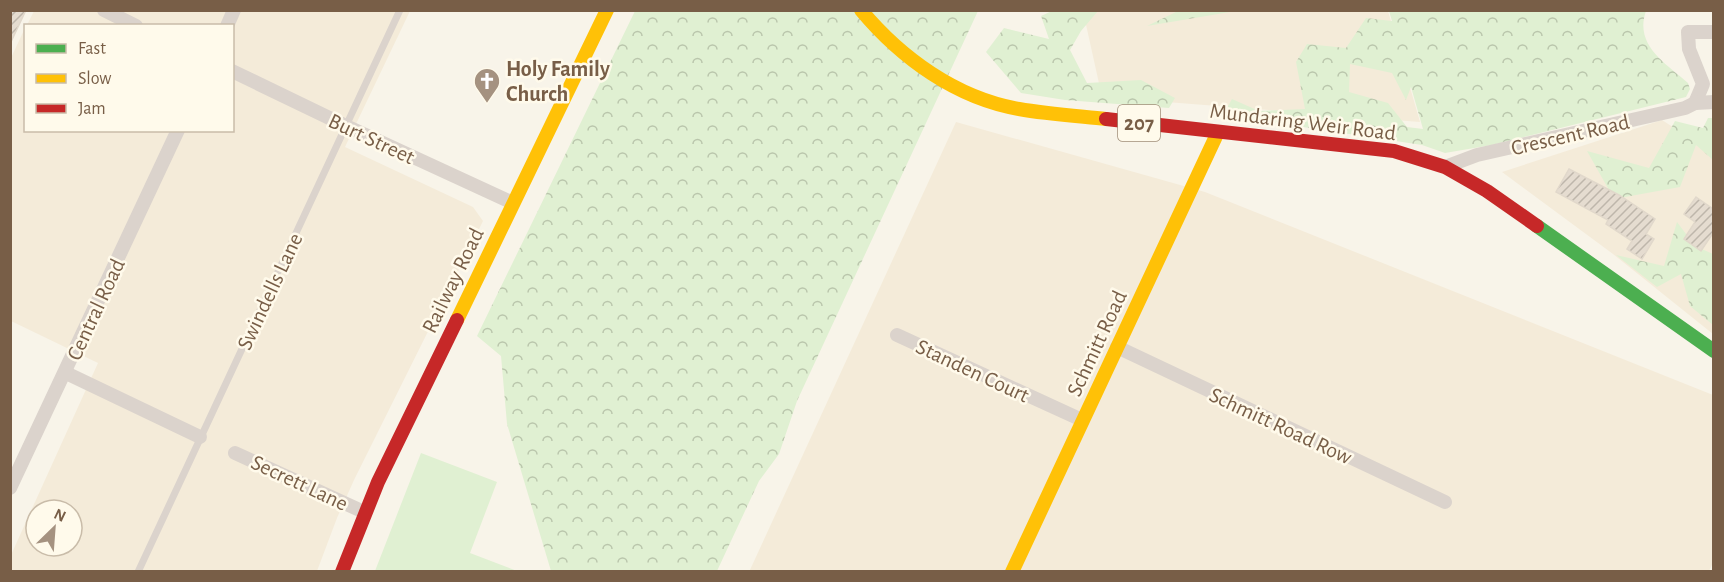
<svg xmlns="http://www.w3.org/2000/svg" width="1724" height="582" font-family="'Alegreya Sans',sans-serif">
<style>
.residential{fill:#f4ebd9;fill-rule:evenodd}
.forest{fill:url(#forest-crowns);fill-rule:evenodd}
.pitch{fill:#e0f0d2}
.building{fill:url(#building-hatch);stroke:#e1d8cb;stroke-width:1.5}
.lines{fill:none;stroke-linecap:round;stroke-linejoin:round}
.lane{stroke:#dbd3cc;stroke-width:7}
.street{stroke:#dbd3cc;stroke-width:14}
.fast{stroke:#4caf50;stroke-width:14}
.slow{stroke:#ffc107;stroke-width:14}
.jam{stroke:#c62828;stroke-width:14}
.labels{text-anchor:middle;stroke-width:5;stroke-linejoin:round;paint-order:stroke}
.shield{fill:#fffaeb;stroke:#a08d78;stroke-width:1.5}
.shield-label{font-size:21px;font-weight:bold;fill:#785e47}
.poi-label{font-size:22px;font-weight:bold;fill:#785e47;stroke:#fffaeb;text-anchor:start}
.street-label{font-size:22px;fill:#785e47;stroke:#fffaeb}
</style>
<defs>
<pattern id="forest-crowns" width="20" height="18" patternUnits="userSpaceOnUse" patternTransform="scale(1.5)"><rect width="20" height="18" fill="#e0f0d2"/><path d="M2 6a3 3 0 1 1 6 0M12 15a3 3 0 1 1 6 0" fill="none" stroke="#bac6ac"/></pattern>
<pattern id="building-hatch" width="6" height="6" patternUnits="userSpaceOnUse" patternTransform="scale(1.5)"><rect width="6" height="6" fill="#e5dcd0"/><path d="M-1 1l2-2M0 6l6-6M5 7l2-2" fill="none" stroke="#beb6ab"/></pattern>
</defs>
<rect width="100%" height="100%" fill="#f8f4e9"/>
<!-- residential -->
<g class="residential">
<path d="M34 11H410L345 147 473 207 483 221 354 480 337 518 317 571 11 572V555L98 363 11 321 10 60 25 28 26 130H232V26L27 25ZM36 510H72V546H36Z"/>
<polygon points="1083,11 1388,11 1420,122 1102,97"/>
<polygon points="1662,120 1713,153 1713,334 1613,254 1502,172"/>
<polygon points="956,122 1205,192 1713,395 1714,561 1709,571 749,572"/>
</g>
<!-- forest -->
<g class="forest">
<polygon points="635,11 978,11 797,401 779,454 759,481 717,571 551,571 507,424 501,356 477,336"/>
<polygon points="1052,11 1098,11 1081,31 1070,50 1087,83 1141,80 1175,98 1169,108 1065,100 1021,93 986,52 1004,28 1049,39 1041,16"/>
<polygon points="1178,11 1178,10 1236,11 1147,26"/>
<path d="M1389 11H1646C1634 45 1665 63 1688 83L1690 89 1686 97 1492 145 1445 153 1422 145 1223 115 1232 99 1259 111 1305 109 1296 62 1307 44 1346 48 1366 18 1392 21ZM1350 64 1392 73 1406 100 1411 87 1423 129 1407 127 1388 103 1349 92Z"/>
<polygon points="1708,118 1713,118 1713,160 1696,145 1680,187 1614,199 1587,151 1649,168 1675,121 1703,128"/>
<polygon points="1677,222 1695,246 1713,254 1713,325 1690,306 1681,274 1657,287 1616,255 1664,266"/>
</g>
<!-- pitch -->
<polygon class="pitch" points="421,453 497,482 470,553 517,571 375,571"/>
<!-- building -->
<g class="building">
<polygon points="10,10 26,10 10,44"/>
<polygon points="1569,169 1619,195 1655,219 1646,234 1654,239 1642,259 1627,249 1632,241 1606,224 1608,220 1556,192"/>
<polygon points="1696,197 1713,209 1713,233 1701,251 1684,239 1695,222 1684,214"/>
</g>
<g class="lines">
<!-- lane -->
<polyline class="lane" points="138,572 400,10"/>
<!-- street -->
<g class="street">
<polyline points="104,10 136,26"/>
<polyline points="227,26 234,10"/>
<polyline points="232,71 346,126 513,203"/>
<polyline points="1695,103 1703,84 1689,49 1688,32 1714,32"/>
<polyline points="1445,167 1477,155 1685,108 1695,103 1714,102"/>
<polyline points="897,335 1082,420"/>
<polyline points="1117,347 1445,502"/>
<polyline points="66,373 200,437"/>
<polyline points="235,453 364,512"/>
<polyline points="10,488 178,130"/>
</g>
<!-- fast -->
<polyline class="fast" points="1537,226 1714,351"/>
<!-- slow -->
<g class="slow">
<path d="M861 10C901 58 956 98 1019 109 1047 114 1077 116 1106 119"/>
<polyline points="457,320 607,10"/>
<polyline points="1012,572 1218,132"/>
</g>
<!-- jam -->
<g class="jam">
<polyline points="1106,119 1394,151 1445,167 1487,191 1537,226"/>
<polyline points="342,572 378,482 457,320"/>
</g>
</g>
<!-- icons -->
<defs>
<g id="church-pin" transform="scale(1.35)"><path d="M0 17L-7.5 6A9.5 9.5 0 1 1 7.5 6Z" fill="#a59280" stroke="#fffaeb"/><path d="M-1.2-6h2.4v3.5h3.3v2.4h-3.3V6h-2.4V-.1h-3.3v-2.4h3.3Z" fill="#fff"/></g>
</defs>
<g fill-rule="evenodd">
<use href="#church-pin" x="487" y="81"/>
</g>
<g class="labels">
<!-- shield labels -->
<rect class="shield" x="1118" y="105" width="42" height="36" rx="4.5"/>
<g class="shield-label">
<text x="1139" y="130">207</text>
</g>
<!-- poi labels -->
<g class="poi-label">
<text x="506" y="76">Holy Family<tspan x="506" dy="25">Church</tspan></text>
</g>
<!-- street labels -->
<g class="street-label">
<text transform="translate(1303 121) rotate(7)" y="8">Mundaring Weir Road</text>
<text transform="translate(1570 134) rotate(-13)" y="8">Crescent Road</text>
<text transform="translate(372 138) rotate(25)" y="8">Burt Street</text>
<text transform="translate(452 280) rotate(-64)" y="8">Railway Road</text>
<text transform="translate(269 291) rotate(-65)" y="8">Swindells Lane</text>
<text transform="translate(95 309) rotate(-65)" y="8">Central Road</text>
<text transform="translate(1096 343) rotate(-65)" y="8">Schmitt Road</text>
<text transform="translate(973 370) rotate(25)" y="8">Standen Court</text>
<text transform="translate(1281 425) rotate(25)" y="8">Schmitt Road Row</text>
<text transform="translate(300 482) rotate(25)" y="8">Secrett Lane</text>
</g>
</g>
<!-- border -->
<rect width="1724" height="582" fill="none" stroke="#785e47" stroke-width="24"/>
<!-- legend -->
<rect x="24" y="24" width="210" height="108" fill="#fffaeb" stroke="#c9bca9" stroke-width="1.5"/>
<rect x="36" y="44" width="30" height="9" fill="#4caf50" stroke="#c9bca9" stroke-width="1.5"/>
<text x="78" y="54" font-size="18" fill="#785e47">Fast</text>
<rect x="36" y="74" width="30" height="9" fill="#ffc107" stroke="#c9bca9" stroke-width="1.5"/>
<text x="78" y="84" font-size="18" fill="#785e47">Slow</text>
<rect x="36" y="104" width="30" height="9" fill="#c62828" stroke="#c9bca9" stroke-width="1.5"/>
<text x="78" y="114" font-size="18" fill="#785e47">Jam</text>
<!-- north arrow -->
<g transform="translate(54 528) rotate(25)"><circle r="28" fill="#fffaeb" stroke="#c9bca9" stroke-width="1.5"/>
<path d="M0-4.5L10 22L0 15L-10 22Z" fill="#a59280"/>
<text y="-9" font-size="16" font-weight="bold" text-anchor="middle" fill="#785e47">N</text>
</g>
</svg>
